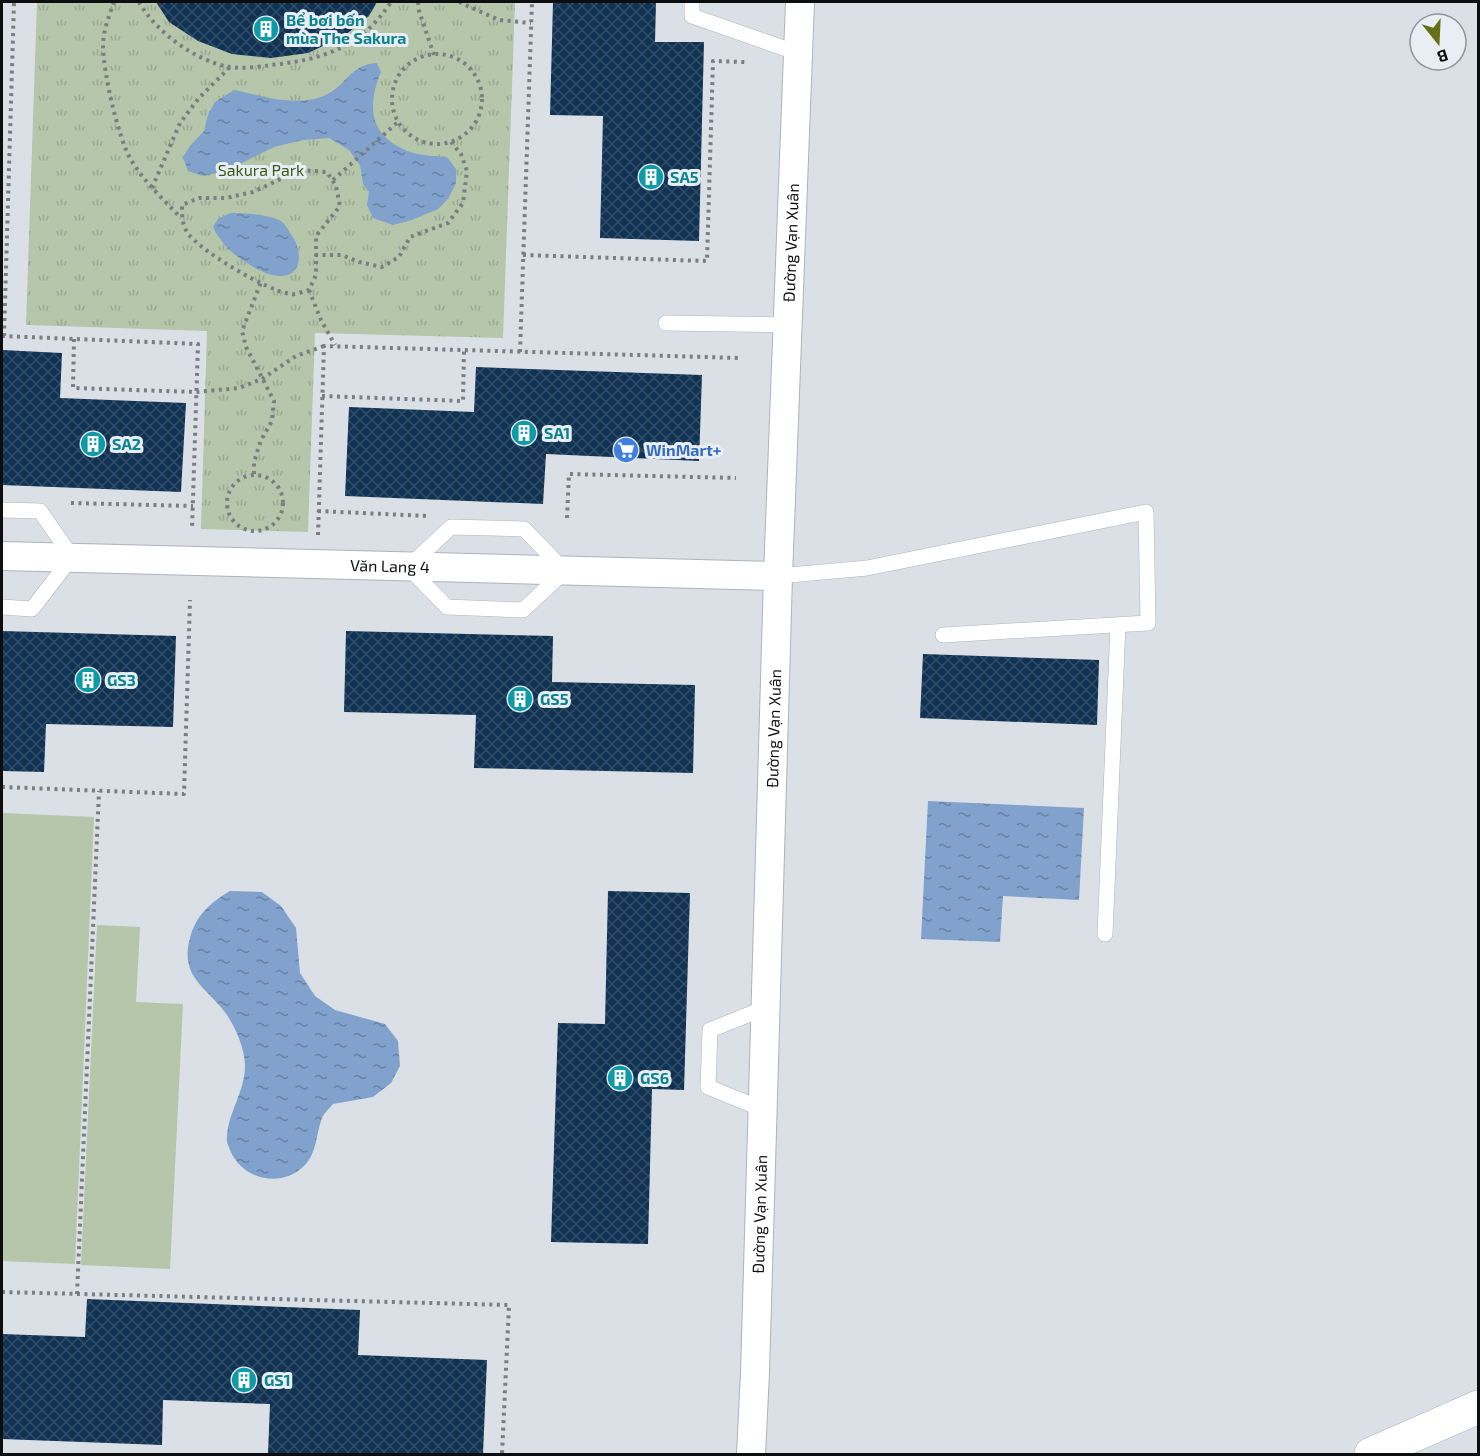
<svg xmlns="http://www.w3.org/2000/svg" width="1480" height="1456" font-family="'Exo 2',sans-serif">
<style>
.grass{fill:#b5c6aa}
.park{fill:url(#park-tufts)}
.water{fill:url(#water-ripples)}
.building{fill:url(#building-cross-hatch)}
.lines{fill:none;stroke-linecap:round;stroke-linejoin:round}
.service-casing{stroke:#aeb3b8;stroke-width:16}
.minor-casing{stroke:#aeb3b8;stroke-width:30}
.tertiary-casing{stroke:#aeb3b8;stroke-width:34}
.path{stroke:#7a7e82;stroke-width:4;stroke-dasharray:3 4.5;stroke-linecap:butt}
.service{stroke:#fff;stroke-width:15}
.minor{stroke:#fff;stroke-width:28}
.tertiary{stroke:#fff;stroke-width:33}
.labels{text-anchor:middle;stroke-width:6;stroke-linejoin:round;paint-order:stroke}
.culture-label{font-size:16px;font-weight:bold;fill:#0d838f;stroke:#e8eef4;text-anchor:start}
.park-label{font-size:16px;fill:#365a19;stroke:#e8eef4}
.street-label{font-size:16px;fill:#0c0e10;stroke:#e8eef4}
.shop-label{font-size:16px;font-weight:bold;fill:#366cbe;stroke:#e8eef4;text-anchor:start}
</style>
<defs>
<pattern id="park-tufts" width="24" height="20" patternUnits="userSpaceOnUse" patternTransform="scale(1.5)"><rect width="24" height="20" fill="#b5c6aa"/><path d="M3 7l-1-3M5 7V3M7 7l1-3M15 17l-1-3M17 17v-4M19 17l1-3" fill="none" stroke="#9aa991"/></pattern>
<pattern id="water-ripples" width="26" height="14" patternUnits="userSpaceOnUse" patternTransform="scale(1.5)"><rect width="26" height="14" fill="#80a2cc"/><path d="M2 4q2-2 4 0t4 0M15 11q2-2 4 0t4 0" fill="none" stroke="#6782a4"/></pattern>
<pattern id="building-cross-hatch" width="8" height="8" patternUnits="userSpaceOnUse" patternTransform="scale(1.5)"><rect width="8" height="8" fill="#103253"/><path d="M0 0l8 8M0 8l8-8" fill="none" stroke="#314d67"/></pattern>
</defs>
<rect width="100%" height="100%" fill="#dbe0e6"/>
<!-- grass -->
<g class="grass">
<polygon points="3,813 94,817 75,1264 2,1261"/>
<polygon points="97,925 140,927 136,1002 183,1004 170,1269 81,1265"/>
</g>
<!-- park -->
<polygon class="park" points="37,2 515,2 503,338 315,333 308,532 201,529 207,331 26,325"/>
<!-- water -->
<g class="water">
<path d="M377 63 381 72C366 108 370 137 410 152 421 156 436 156 447 157L456 169V183L448 199 438 209 412 220 393 225 373 218 367 205 369 192 363 184 360 165 349 150 329 138 303 140 274 147 226 171 203 176 188 171 183 157 190 146 204 131 208 115 215 102 234 90C264 96 302 110 331 92 350 80 351 65 377 63Z"/>
<path d="M230 213C243 213 269 214 281 221 285 224 289 231 292 236 303 251 303 278 278 276 269 275 260 271 252 266 235 256 222 246 213 227L218 219Z"/>
<polygon points="928,801 1084,808 1079,900 1003,896 1000,942 921,939"/>
<path d="M230 891 262 892 281 906 296 928 300 973 315 996 335 1010 385 1024 398 1041 400 1066 391 1083 373 1097 333 1104C330 1108 324 1113 322 1118 316 1134 317 1152 305 1165 282 1189 242 1180 230 1150 228 1145 226 1141 227 1137 228 1112 245 1092 245 1066 245 1049 236 1029 227 1015 208 988 179 978 190 938 196 915 210 903 230 891Z"/>
</g>
<!-- building -->
<g class="building">
<polygon points="156,2 377,2 369,16 344,36 308,53 271,58 232,54 198,41 169,22"/>
<polygon points="553,2 656,2 655,42 704,42 699,241 600,238 603,116 550,115"/>
<polygon points="2,350 62,353 60,398 186,403 181,492 2,485"/>
<polygon points="476,367 702,375 699,461 546,454 543,504 345,496 349,407 474,412"/>
<polygon points="2,631 176,636 173,727 46,724 44,772 2,771"/>
<polygon points="346,631 553,636 552,682 695,685 693,773 474,768 476,715 344,712"/>
<polygon points="923,654 1099,660 1097,725 920,718"/>
<polygon points="608,891 690,893 684,1090 652,1089 648,1244 551,1242 558,1023 605,1024"/>
<polygon points="87,1299 360,1310 358,1355 487,1360 483,1454 268,1453 270,1404 163,1400 162,1445 2,1439 2,1334 85,1337"/>
</g>
<g class="lines">
<!-- service casing -->
<g class="service-casing">
<g id="service">
<polyline points="692,2 692,16 798,53"/>
<polyline points="666,323 788,325"/>
<polyline points="2,510 40,511 72,557 32,609 2,607"/>
<polygon points="451,527 524,529 565,571 523,610 447,607 408,567"/>
<polyline points="778,576 867,568 1146,512 1148,623 943,635"/>
<polyline points="1105,934 1118,625"/>
<polyline points="762,1109 708,1087 710,1030 765,1008"/>
</g>
</g>
<!-- minor casing -->
<g class="minor-casing">
<g id="minor">
<path id="s1" d="M2 556 778 576"/>
<path id="s2" d="M751 1454 755 1373 778 576 800 2"/>
</g>
</g>
<!-- tertiary casing -->
<g class="tertiary-casing">
<polyline id="tertiary" points="1371,1454 1478,1407"/>
</g>
<!-- path -->
<g class="path">
<path d="M114 2C109 16 103 31 103 46 103 71 118 137 130 158 143 181 163 199 181 218"/>
<path d="M139 2C156 32 195 61 230 67 242 69 258 67 271 65 322 60 362 47 391 2"/>
<polyline points="418,2 419,11 434,55"/>
<polyline points="459,2 499,20 531,23"/>
<circle cx="437" cy="99" r="45"/>
<path d="M300 170 327 172 336 186 340 206 316 236V275L309 290C303 291 296 295 291 294 269 292 198 250 187 232 182 224 182 215 182 205L199 198H226L253 192Z"/>
<polyline points="333,180 398,122"/>
<polyline points="152,188 180,123 199,98 230,67"/>
<polyline points="315,255 342,255 359,262 382,267 399,257 410,237 448,223 463,203 467,171 461,154 451,142"/>
<polyline points="523,255 707,261 713,61 745,62"/>
<polyline points="309,290 321,320 335,345"/>
<polyline points="2,336 198,344 192,530"/>
<polyline points="4,336 14,2"/>
<polyline points="74,339 73,388 196,392 239,388 262,379 296,356 324,346"/>
<polyline points="520,352 532,2"/>
<polyline points="322,396 463,401 464,350"/>
<polyline points="254,474 254,462 261,440 272,421 274,401 246,347 242,331 261,282"/>
<circle cx="255" cy="503" r="28"/>
<polyline points="71,503 193,506"/>
<polyline points="318,511 428,516"/>
<polyline points="567,518 569,474 736,478"/>
<polyline points="318,535 324,346 740,358"/>
<polyline points="2,787 184,794 190,600"/>
<polyline points="2,1292 509,1305 502,1454"/>
<polyline points="77,1294 99,791"/>
</g>
<!-- service -->
<use href="#service" class="service"/>
<!-- minor -->
<use href="#minor" class="minor"/>
<!-- tertiary -->
<use href="#tertiary" class="tertiary"/>
</g>
<!-- icons -->
<defs>
<g id="building-disc" transform="scale(1.35)"><circle r="9.5" fill="#0f9aa8" stroke="#e8eef4"/><path d="M-4-6H4V6H1V3H-1V6H-4ZM-2.5-4.3h1.7v1.8h-1.7ZM.8-4.3h1.7v1.8H.8ZM-2.5-1h1.7V.8h-1.7ZM.8-1h1.7V.8H.8Z" fill="#fff"/></g>
<g id="supermarket-disc" transform="scale(1.35)"><circle r="9.5" fill="#3f7fe0" stroke="#e8eef4"/><path d="M-6-5.5h2.5l.6 2H6L4.5 2H-2.5L-4.4-4H-6ZM-1.5 3.2a1.3 1.3 0 1 0 .1 0ZM3 3.2a1.3 1.3 0 1 0 .1 0Z" fill="#fff"/></g>
</defs>
<g fill-rule="evenodd">
<use href="#building-disc" x="266" y="29"/>
<use href="#building-disc" x="651" y="177"/>
<use href="#building-disc" x="524" y="433"/>
<use href="#building-disc" x="93" y="444"/>
<use href="#supermarket-disc" x="626" y="450"/>
<use href="#building-disc" x="88" y="680"/>
<use href="#building-disc" x="520" y="699"/>
<use href="#building-disc" x="620" y="1078"/>
<use href="#building-disc" x="244" y="1380"/>
</g>
<g class="labels">
<!-- culture labels -->
<g class="culture-label">
<text x="286" y="26">Bể bơi bốn<tspan x="286" dy="18">mùa The Sakura</tspan></text>
<text x="670" y="183">SA5</text>
<text x="544" y="439">SA1</text>
<text x="112" y="450">SA2</text>
<text x="107" y="686">GS3</text>
<text x="540" y="705">GS5</text>
<text x="640" y="1084">GS6</text>
<text x="264" y="1386">GS1</text>
</g>
<!-- park labels -->
<g class="park-label">
<text x="261" y="176">Sakura Park</text>
</g>
<!-- street labels -->
<g class="street-label">
<text dy="6" stroke="none"><textPath href="#s2" startOffset="1212">Đường Vạn Xuân</textPath></text>
<text dy="6" stroke="none"><textPath href="#s1" startOffset="388">Văn Lang 4</textPath></text>
<text dy="6" stroke="none"><textPath href="#s2" startOffset="726">Đường Vạn Xuân</textPath></text>
<text dy="6" stroke="none"><textPath href="#s2" startOffset="240">Đường Vạn Xuân</textPath></text>
</g>
<!-- shop labels -->
<g class="shop-label">
<text x="646" y="456">WinMart+</text>
</g>
</g>
<!-- border -->
<rect width="1480" height="1456" fill="none" stroke="#0c0e10" stroke-width="6"/>
<!-- north arrow -->
<g transform="translate(1438 42) rotate(162)"><circle r="28" fill="#e8eef4" stroke="#909499" stroke-width="1.5"/>
<path d="M0-4.5L10 22L0 15L-10 22Z" fill="#676f16"/>
<text y="-9" font-size="16" font-weight="bold" text-anchor="middle" fill="#0c0e10">B</text>
</g>
</svg>
